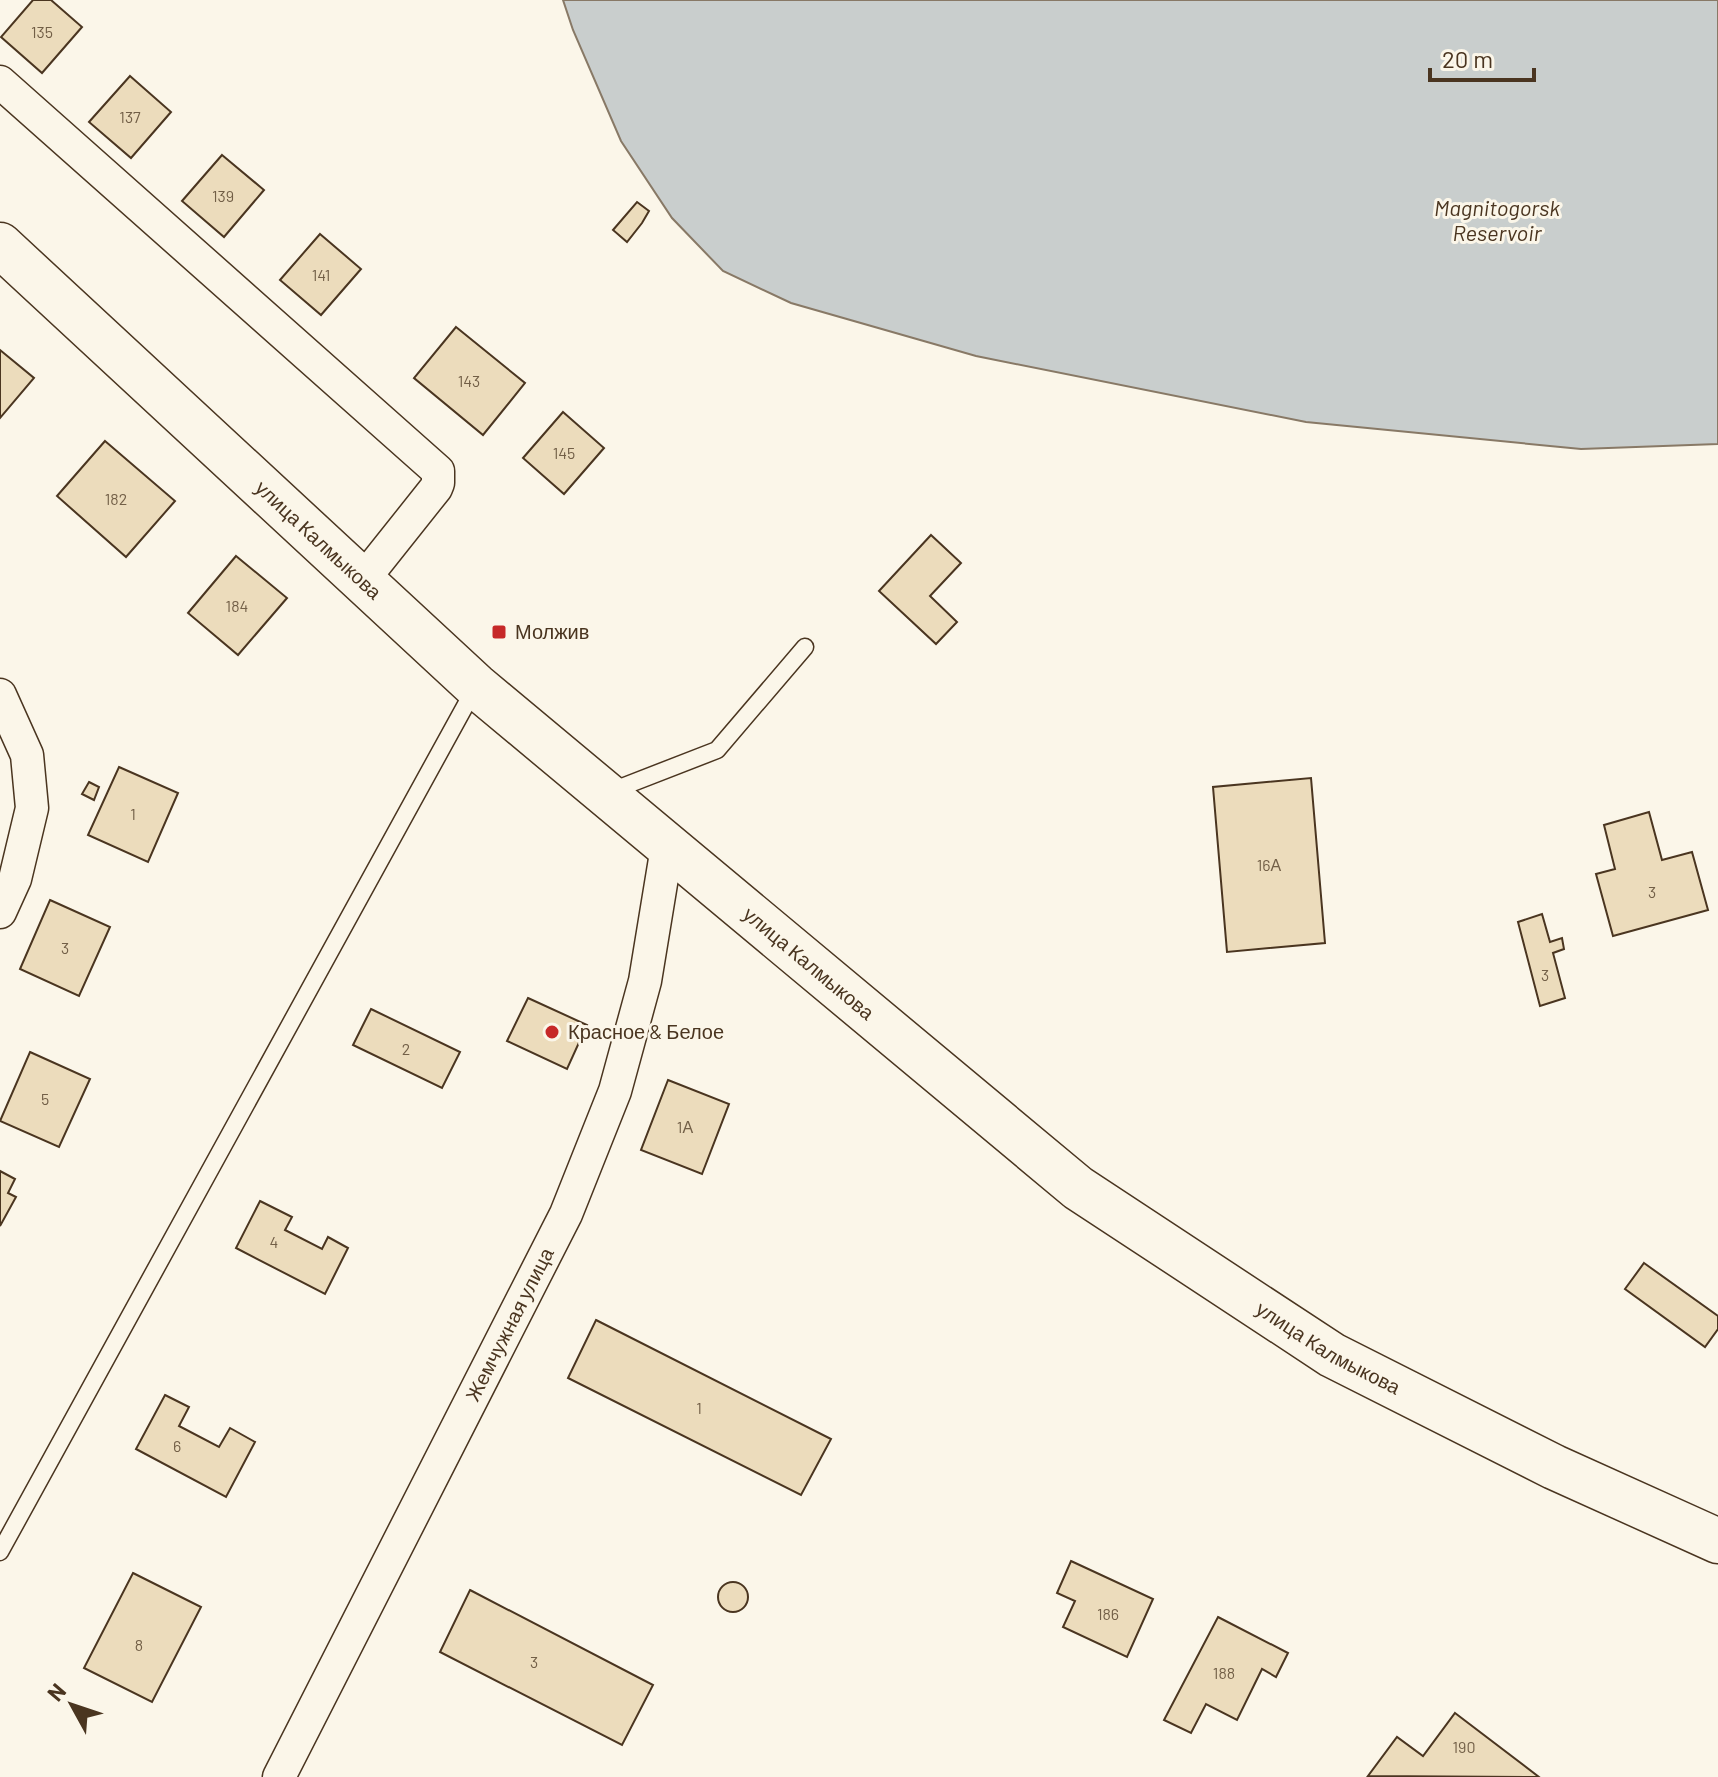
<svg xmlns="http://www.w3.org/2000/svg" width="1718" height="1777" font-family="Barlow,sans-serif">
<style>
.water{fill:#c9cecd;stroke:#887966;stroke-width:2}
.building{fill:#ecdcbc;stroke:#4a3520;stroke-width:2}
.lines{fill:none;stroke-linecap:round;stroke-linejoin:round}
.service-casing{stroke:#4a3520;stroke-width:19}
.minor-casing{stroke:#4a3520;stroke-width:35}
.secondary-casing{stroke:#4a3520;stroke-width:47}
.service{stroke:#fbf6e9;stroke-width:16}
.minor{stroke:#fbf6e9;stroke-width:32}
.secondary{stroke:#fbf6e9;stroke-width:44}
.poi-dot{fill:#c62828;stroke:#fbf6e9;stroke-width:3}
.labels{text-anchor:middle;stroke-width:6;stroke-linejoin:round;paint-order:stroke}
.number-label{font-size:16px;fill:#725f47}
.street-label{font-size:20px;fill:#4a3520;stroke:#fbf6e9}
.poi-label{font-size:20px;fill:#4a3520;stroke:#fbf6e9;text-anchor:start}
.water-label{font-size:22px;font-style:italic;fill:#4a3520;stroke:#fbf6e9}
</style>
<rect width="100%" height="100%" fill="#fbf6e9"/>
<!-- water -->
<polygon class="water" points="563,0 1718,0 1718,444 1581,449 1306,422 976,356 791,303 723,271 672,218 621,141 573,30"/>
<!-- building -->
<g class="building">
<polygon points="33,0 51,0 82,27 42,73 1,37"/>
<polygon points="130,76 171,112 131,158 89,122"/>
<polygon points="222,155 264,190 224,237 182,201"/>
<polygon points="637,202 649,211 642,223 627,242 613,230"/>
<polygon points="320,234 361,269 321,315 280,280"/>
<polygon points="456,327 525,383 483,435 414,378"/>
<polygon points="0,350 34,378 0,418"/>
<polygon points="563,412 604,448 564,494 523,458"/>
<polygon points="105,441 175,501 126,557 57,496"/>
<polygon points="931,535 961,563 930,596 957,622 936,644 879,591"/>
<polygon points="236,556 287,598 238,655 188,613"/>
<polygon points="119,767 178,793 148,862 88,835"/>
<polygon points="1311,778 1325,943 1227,952 1213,787"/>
<polygon points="89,782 99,787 94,800 82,794"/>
<polygon points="1649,812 1662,860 1692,852 1708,910 1613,936 1596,874 1615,869 1604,825"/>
<polygon points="50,900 110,927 79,996 20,969"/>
<polygon points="1542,914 1550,942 1562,938 1564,949 1553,953 1565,998 1540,1006 1518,922"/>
<polygon points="528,998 587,1025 567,1069 507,1041"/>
<polygon points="371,1009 460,1052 442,1088 353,1045"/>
<polygon points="30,1052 90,1079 59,1147 0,1121"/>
<polygon points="668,1080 729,1104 702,1174 641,1150"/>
<polygon points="0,1171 15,1179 8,1193 16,1197 0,1226"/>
<polygon points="260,1201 292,1217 285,1230 322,1249 328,1237 348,1248 325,1294 236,1248"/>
<polygon points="1644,1263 1718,1316 1718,1329 1705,1347 1625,1289"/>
<polygon points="596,1320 831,1439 801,1495 568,1378"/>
<polygon points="165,1395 189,1407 179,1426 219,1447 230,1428 255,1442 226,1497 136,1449"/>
<polygon points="1071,1561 1153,1599 1127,1657 1063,1627 1075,1601 1057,1593"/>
<polygon points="133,1573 201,1607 152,1702 84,1668"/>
<circle cx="733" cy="1597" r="15"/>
<polygon points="470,1590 653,1685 622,1745 440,1652"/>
<polygon points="1218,1617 1288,1653 1276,1677 1262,1669 1237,1720 1206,1704 1191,1733 1164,1720"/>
<polygon points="1455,1713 1539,1777 1368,1776 1397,1737 1423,1756"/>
</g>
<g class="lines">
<!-- service casing -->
<g class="service-casing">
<g id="service">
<polyline points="609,792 717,750 805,647"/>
<polyline points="0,1552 475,688"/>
</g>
</g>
<!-- minor casing -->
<g class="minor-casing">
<g id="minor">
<polyline points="0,82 438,471 438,483 436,488 362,581"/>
<polyline points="0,695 27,755 32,808 15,879 0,912"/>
<path id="s1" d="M279 1777 566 1214 615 1091 645 981 667 847"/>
</g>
</g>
<!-- secondary casing -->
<g class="secondary-casing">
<g id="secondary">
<path id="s2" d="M0 245 476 686 1078 1188 1332 1355 1554 1467 1718 1541"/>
</g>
</g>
<!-- service -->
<use href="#service" class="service"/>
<!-- minor -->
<use href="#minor" class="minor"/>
<!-- secondary -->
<use href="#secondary" class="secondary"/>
</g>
<!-- markers -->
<g class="poi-dot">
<rect x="491" y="624" width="16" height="16" rx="4"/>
<circle cx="552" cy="1032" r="8"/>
</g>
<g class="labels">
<!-- number labels -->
<g class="number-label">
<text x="42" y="38">135</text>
<text x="130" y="123">137</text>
<text x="223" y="202">139</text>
<text x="321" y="281">141</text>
<text x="469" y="387">143</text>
<text x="564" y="459">145</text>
<text x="116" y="505">182</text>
<text x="237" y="612">184</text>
<text x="133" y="820">1</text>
<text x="1269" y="871">16А</text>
<text x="1652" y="898">3</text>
<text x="65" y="954">3</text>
<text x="1545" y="981">3</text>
<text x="406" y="1055">2</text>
<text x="45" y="1105">5</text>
<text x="685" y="1133">1А</text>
<text x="274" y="1248">4</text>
<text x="699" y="1414">1</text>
<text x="177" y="1452">6</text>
<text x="1108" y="1620">186</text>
<text x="139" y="1651">8</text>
<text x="534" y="1668">3</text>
<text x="1224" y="1679">188</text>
<text x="1464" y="1753">190</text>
</g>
<!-- street labels -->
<g class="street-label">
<text dy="7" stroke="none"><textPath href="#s2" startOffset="434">улица Калмыкова</textPath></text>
<text dy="7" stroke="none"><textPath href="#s2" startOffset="1082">улица Калмыкова</textPath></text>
<text dy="7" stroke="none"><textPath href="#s1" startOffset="508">Жемчужная улица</textPath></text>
<text dy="7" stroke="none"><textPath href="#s2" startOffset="1730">улица Калмыкова</textPath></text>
</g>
<!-- poi labels -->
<g class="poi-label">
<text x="515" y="639">Молжив</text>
<text x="568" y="1039">Красное &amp; Белое</text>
</g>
<!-- water labels -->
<g class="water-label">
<text x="1497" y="216">Magnitogorsk<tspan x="1497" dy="25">Reservoir</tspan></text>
</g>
</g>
<!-- north arrow -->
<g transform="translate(72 1705) rotate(310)" stroke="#fbf6e9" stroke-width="6" paint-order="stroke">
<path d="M0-6L14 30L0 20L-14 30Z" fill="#4a3520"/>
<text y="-12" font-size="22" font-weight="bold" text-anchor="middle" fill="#4a3520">N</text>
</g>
<!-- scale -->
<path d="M1430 68v12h104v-12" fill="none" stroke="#4a3520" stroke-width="4"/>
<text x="1442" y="68" font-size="24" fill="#4a3520" stroke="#fbf6e9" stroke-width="6" paint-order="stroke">20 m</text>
</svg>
